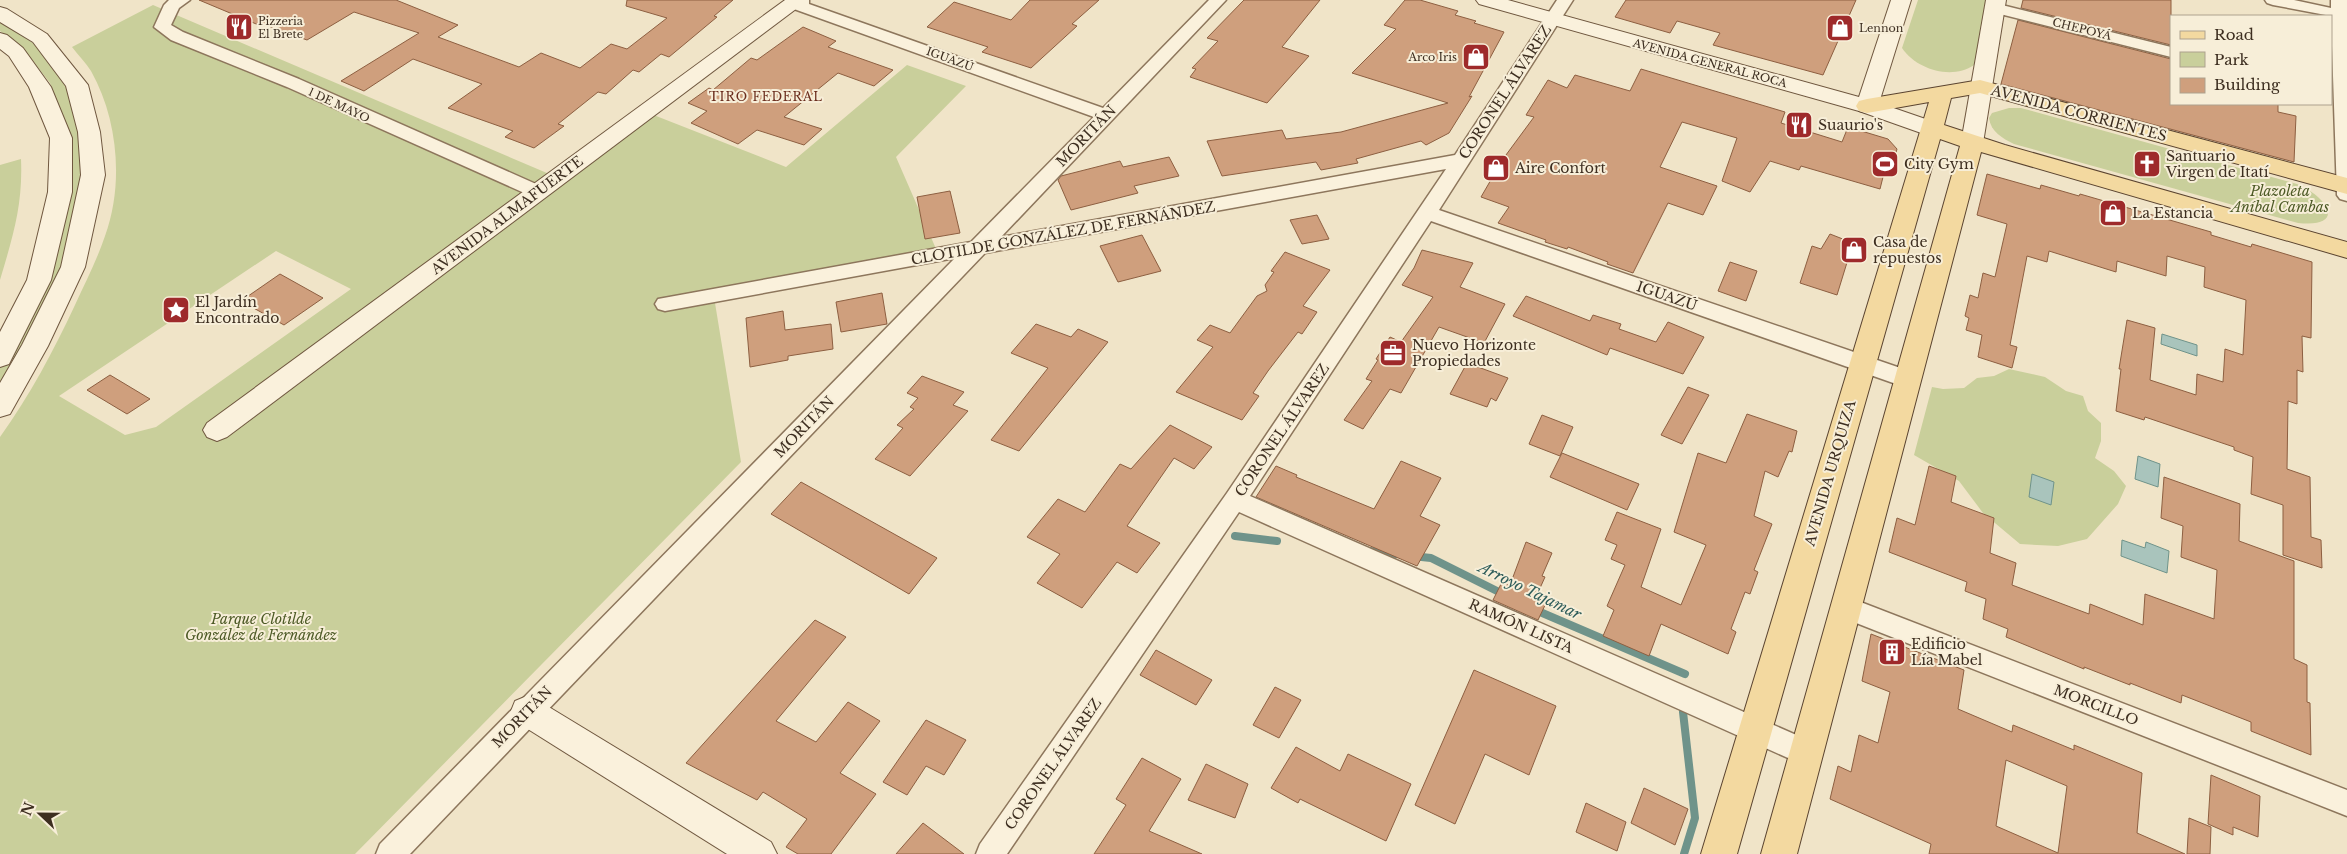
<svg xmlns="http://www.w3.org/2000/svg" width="2347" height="854" font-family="'Libre Baskerville',serif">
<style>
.green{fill:#c9cf9b;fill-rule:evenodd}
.water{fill:#a9c4bc;stroke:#6f938a}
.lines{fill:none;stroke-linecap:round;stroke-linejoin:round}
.stream{stroke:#6f938a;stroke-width:8}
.building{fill:#cf9f7d;stroke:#8d5f41;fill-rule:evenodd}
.minor-casing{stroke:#8d765c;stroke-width:3}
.secondary-casing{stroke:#6f573f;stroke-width:2}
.primary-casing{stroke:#5b4430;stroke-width:2}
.minor{fill:#faf1dc;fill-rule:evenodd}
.secondary{fill:#faf1dc;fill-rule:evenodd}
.primary{fill:#f3d9a0;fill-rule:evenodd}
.labels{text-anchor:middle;stroke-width:4;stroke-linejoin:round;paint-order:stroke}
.far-poi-label{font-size:11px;fill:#3d2e20;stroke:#f7eed8;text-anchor:start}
.far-street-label{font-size:11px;fill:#3d2e20;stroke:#f7eed8}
.far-neighbourhood-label{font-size:12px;letter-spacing:1px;fill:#6b2e1e;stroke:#f7eed8}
.street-label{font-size:14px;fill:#3d2e20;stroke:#f7eed8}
.poi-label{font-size:14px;fill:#3d2e20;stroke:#f7eed8;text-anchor:start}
.park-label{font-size:14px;font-style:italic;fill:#4d5a26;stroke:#f7eed8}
.water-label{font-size:15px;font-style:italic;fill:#2f5d5a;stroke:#f7eed8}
</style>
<rect width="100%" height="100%" fill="#f0e4c8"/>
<!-- green -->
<g class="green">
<path d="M1918 0H1991L1974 65C1952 80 1917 70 1902 48Z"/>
<path d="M153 5 561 179 651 114 786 167 907 65 966 86 896 157 940 258 715 303 741 462 355 854H0V437C30 395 53 352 75 305 85 283 97 260 105 236 124 184 118 119 91 71 86 63 78 55 72 47ZM276 251 351 289 156 427 125 435 59 396Z"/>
<polygon points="0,20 33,43 68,87 80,127 85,178 65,268 0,393 0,362 24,319 66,131 50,83 22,47 0,31"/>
<path d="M2009 108H2021L2297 184C2328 197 2347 228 2298 223L2014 144C2002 138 1991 132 1989 118L1992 113Z"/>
<path d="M21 159C23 205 13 236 0 280V165Z"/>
<polygon points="2009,369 2045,377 2066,391 2083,396 2088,411 2101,423 2101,441 2095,458 2114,471 2126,486 2118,504 2087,539 2058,546 2020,544 1983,513 1959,481 1914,455 1932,387 1943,389 1964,388 1977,378 1994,376"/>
</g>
<!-- water -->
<g class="water">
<polygon points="2162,334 2197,345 2197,356 2161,344"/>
<polygon points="2138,456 2160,464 2158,487 2135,479"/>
<polygon points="2032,474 2054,482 2051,505 2029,497"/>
<polygon points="2122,540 2145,548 2146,542 2169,551 2167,573 2121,556"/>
</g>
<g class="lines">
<!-- stream -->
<g class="stream">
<polyline points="1235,536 1277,541"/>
<polyline points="1370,551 1396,554"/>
<polyline points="1412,556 1431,558 1507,596"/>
<polyline points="1533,609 1685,674"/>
<polyline points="1683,712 1695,818 1684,854"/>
</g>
</g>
<!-- building -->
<g class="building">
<polygon points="199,0 396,0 458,25 438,37 519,67 541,53 580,68 611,44 627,49 667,18 626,6 627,0 733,0 714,16 717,17 669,57 661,54 639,72 633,70 606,94 598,92 558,124 564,126 534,148 505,137 513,131 448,108 482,84 413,59 364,91 341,81 419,33 354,12 307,40 263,24 261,26"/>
<polygon points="1030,0 1099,0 1072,24 1077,26 1031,68 982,52 988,47 927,27 954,2 1011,20"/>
<polygon points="1244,0 1320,0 1282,47 1309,56 1267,103 1190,77 1196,69 1192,68 1218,41 1207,38"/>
<polygon points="1405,0 1420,0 1458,11 1455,15 1476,21 1474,23 1504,32 1469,97 1472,96 1449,133 1426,145 1421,141 1356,159 1358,163 1321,170 1316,162 1222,176 1207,141 1282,130 1286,139 1341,132 1448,103 1352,73 1396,29 1384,25"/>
<polygon points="1626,0 1856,0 1823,75 1713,45 1720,33 1677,21 1670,33 1615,17"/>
<polygon points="2023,0 2171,0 2171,45 2021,8"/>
<polygon points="2018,20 2171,59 2171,104 2278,104 2278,112 2296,116 2294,162 2001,84"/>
<polygon points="803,27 836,41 828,47 893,70 874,86 838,73 784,117 822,129 804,145 757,130 738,144 691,123 707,111 688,103 709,88 713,90 751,58 757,60"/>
<polygon points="1641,69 1785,112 1781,123 1842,142 1848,127 1888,139 1897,149 1890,175 1884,173 1880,189 1801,166 1799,170 1770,161 1750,192 1722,181 1737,138 1682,122 1660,167 1717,186 1703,215 1668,203 1633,273 1607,264 1608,262 1568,247 1567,249 1545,242 1546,240 1498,223 1509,207 1481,197 1503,159 1534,117 1526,115 1548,80 1567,88 1575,75 1630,91"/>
<polygon points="1169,157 1179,176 1134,186 1138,193 1071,210 1058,180 1061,176 1120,161 1123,167"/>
<polygon points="1987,174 2040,189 2041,185 2079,196 2080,194 2211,232 2211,235 2251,247 2252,244 2312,262 2311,338 2302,336 2303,372 2297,370 2297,404 2288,401 2287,469 2310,477 2311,537 2321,540 2322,568 2283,555 2283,505 2251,494 2253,457 2234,450 2234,447 2145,417 2144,420 2116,411 2121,369 2119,369 2127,320 2155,328 2150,380 2196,395 2197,374 2223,382 2225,349 2243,355 2246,300 2204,287 2205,267 2167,256 2166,276 2117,261 2116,272 2049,251 2047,262 2027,256 2010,345 2017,347 2012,368 1978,357 1982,335 1966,330 1969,318 1965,316 1970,295 1978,298 1983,273 1995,277 2007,224 1977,215"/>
<polygon points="950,191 960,233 925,239 917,197"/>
<polygon points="1317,215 1329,239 1302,244 1290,220"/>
<polygon points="1830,234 1853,243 1837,295 1800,283 1812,246 1821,249"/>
<polygon points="1142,235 1161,271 1118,282 1100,246"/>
<polygon points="1422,250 1473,263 1460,287 1505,304 1484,343 1439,327 1401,393 1390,389 1363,429 1344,420 1372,381 1366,379 1378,360 1376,359 1390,337 1401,342 1433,297 1402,285 1414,268"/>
<polygon points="1285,252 1330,270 1303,306 1317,312 1302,334 1298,332 1268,371 1253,393 1259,396 1242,420 1176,392 1213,347 1197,340 1210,325 1230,333 1257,296 1267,291 1265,285 1274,272 1271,271"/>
<polygon points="1730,262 1757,271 1746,301 1718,291"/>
<polygon points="280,274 323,298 284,325 241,301"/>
<polygon points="882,293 887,324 841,332 836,302"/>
<polygon points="1526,296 1590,321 1593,315 1621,324 1619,329 1656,342 1668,322 1704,337 1683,374 1610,348 1607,355 1513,316"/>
<polygon points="783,311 785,330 831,324 833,349 788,356 788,360 750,367 746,318"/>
<polygon points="1036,324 1071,337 1078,329 1108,342 1019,451 991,440 1048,368 1011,353"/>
<polygon points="1467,363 1508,378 1496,401 1491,398 1487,407 1450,394"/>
<polygon points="110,375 150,399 127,414 87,390"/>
<polygon points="922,376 964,392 953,405 968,411 910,476 875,459 903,428 897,425 914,409 910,407 918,398 907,393"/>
<polygon points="1688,387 1709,395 1682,444 1661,435"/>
<polygon points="1747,414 1797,431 1792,452 1789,451 1778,477 1765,471 1754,516 1772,524 1754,570 1758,572 1750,594 1745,592 1731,629 1736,632 1728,654 1661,624 1649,656 1603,636 1614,610 1607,606 1625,565 1611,559 1617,545 1605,540 1617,512 1661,529 1641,587 1681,605 1706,545 1674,532 1698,453 1726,463"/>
<polygon points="1542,415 1573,427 1560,456 1529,444"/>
<polygon points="1170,425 1212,447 1194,469 1174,458 1127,526 1160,543 1137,573 1117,562 1082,608 1037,583 1060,554 1027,537 1058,499 1085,512 1120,464 1131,469"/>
<polygon points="1562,453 1639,484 1627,510 1550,477"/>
<polygon points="1401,461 1441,478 1420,516 1440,525 1417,566 1256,497 1276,466 1297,475 1296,477 1374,509"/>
<polygon points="1929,466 1956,476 1951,502 1994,518 1990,553 2016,563 2012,585 2089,614 2090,604 2143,625 2145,594 2214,619 2217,570 2181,557 2183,526 2161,518 2164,477 2240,504 2239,541 2294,561 2294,659 2307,665 2307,702 2310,703 2311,755 2251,731 2251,722 2182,695 2181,703 2130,683 2130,685 2084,667 2084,669 2006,637 2008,629 1983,619 1986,599 1965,591 1967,582 1889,552 1897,518 1915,525"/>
<polygon points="801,482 937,558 909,594 771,514"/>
<polygon points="1526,542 1552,553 1542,576 1545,577 1536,597 1547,601 1538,620 1493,600 1502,582 1510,585"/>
<polygon points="815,620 846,637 776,721 816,742 848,702 880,721 840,773 876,794 831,854 798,854 786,847 807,819 763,792 757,800 686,763"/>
<path d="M1871 634 1964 670 1958 709 2012 732 2013 725 2074 750V745L2142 773 2137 833 2185 854H1929L1931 844 1830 799 1838 766 1851 772 1859 735 1878 743 1890 692 1862 681ZM2006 760 2067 786 2058 853 1996 826Z"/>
<polygon points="1156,650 1212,680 1196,705 1140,675"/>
<polygon points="1474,670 1556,706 1529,775 1485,754 1455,824 1415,805"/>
<polygon points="1275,687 1301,700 1279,738 1253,725"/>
<polygon points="926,720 966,740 944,775 926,766 907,795 883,782"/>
<polygon points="1296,747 1340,771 1348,754 1411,784 1386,841 1300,799 1298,803 1271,788"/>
<polygon points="1142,758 1181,779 1149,831 1202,854 1094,854 1126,805 1116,799"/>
<polygon points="1206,764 1248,784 1235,818 1188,800"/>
<polygon points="2211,775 2260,796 2258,837 2233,827 2233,835 2208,824"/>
<polygon points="1644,788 1688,809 1675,845 1631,823"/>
<polygon points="1586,803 1626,822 1617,851 1576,832"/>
<polygon points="2189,818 2211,827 2210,854 2187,854"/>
<polygon points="923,823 964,854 896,854"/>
</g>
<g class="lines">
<!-- minor casing -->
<g class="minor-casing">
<g id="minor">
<polygon points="169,0 190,0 179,8 171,25 183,32 299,79 545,188 548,192 545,196 538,198 531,196 287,87 171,40 154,27 164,5"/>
<polygon points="793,0 809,0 809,4 1103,108 1209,0 1226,0 1001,237 1455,155 1557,0 1573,0 1439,210 1915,373 1918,379 1915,385 1907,387 1899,385 1431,221 1250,496 1817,744 1821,753 1817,762 1807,766 1797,762 1239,512 1007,854 976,854 980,844 1227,493 1446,169 985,253 410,854 376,854 380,844 955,258 665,311 658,309 655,304 658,299 971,242 1094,117 794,9 792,6"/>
<polygon points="2265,0 2294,0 2331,8 2331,0 2347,0 2347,201 2340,199 2337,195 2331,16 2273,5 2267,3"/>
<polygon points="1994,3 2171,47 2171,57 1988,11 1986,8 1988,5"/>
<polygon points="1845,596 2347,790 2347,816 1836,615 1832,607 1836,599"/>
</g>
</g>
<!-- secondary casing -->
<g class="secondary-casing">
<g id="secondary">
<polygon points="785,0 808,0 227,437 217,441 207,437 203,430 207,423"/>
<polygon points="1476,0 1508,0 1859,97 1891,0 1911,0 1879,103 1940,124 1943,129 1940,134 1932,136 1924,134 1859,111 1479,4"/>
<polygon points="1986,0 2006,0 1983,143 1980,148 1972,150 1964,148 1961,143"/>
<polygon points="0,7 7,9 47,34 88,85 100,132 105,175 85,267 48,346 10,414 0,417 0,383 22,345 61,267 81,175 78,132 66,86 33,42 0,22"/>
<polygon points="0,33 7,35 23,48 51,87 72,138 72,192 51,280 9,364 0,367 0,332 27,280 48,192 50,138 29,87 9,56 0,49"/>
<polygon points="527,696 539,701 771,842 777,854 727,854 515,721 511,711 515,701"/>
</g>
</g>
<!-- primary casing -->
<g class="primary-casing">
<polygon id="primary" points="1980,80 2347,178 2347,194 1980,93 1951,98 1944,125 2005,145 2347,242 2347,258 1981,152 1797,854 1761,854 1960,146 1940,139 1737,854 1701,854 1929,102 1867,113 1859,111 1856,106 1859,101 1867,99"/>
</g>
<!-- minor -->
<use href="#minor" class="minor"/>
<!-- secondary -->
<use href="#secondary" class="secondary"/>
<!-- primary -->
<use href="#primary" class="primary"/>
</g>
<!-- icons -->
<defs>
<g id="restaurant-square" transform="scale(1.4375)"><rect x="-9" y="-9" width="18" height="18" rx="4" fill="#9e2a2b" stroke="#f7eed8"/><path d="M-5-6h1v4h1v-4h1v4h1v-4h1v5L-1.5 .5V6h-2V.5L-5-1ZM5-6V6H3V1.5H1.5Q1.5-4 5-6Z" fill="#fff"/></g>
<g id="shop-square" transform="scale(1.4375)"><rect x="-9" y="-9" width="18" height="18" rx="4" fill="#9e2a2b" stroke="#f7eed8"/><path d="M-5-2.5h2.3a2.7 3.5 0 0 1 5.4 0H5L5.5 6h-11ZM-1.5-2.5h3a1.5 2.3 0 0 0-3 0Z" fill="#fff"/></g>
<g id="stadium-square" transform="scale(1.4375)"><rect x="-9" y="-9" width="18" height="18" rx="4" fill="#9e2a2b" stroke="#f7eed8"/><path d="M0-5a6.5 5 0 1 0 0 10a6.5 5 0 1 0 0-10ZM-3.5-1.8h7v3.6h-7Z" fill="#fff"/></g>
<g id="church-square" transform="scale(1.4375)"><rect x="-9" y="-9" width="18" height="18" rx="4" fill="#9e2a2b" stroke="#f7eed8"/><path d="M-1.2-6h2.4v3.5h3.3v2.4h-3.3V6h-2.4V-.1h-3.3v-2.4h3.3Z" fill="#fff"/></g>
<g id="sight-square" transform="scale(1.4375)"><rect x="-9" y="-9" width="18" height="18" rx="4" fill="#9e2a2b" stroke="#f7eed8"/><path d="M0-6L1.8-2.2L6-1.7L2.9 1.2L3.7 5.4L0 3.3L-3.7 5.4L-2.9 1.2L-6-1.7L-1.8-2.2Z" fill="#fff"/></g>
<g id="office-square" transform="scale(1.4375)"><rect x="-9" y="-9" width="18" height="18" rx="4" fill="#9e2a2b" stroke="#f7eed8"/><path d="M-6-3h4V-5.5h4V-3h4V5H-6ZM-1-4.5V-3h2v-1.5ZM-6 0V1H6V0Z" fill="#fff"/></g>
<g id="building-square" transform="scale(1.4375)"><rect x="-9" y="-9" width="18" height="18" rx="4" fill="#9e2a2b" stroke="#f7eed8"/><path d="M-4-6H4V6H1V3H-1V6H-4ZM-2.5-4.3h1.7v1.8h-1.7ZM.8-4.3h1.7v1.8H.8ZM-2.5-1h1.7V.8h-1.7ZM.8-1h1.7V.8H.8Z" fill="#fff"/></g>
</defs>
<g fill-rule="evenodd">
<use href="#restaurant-square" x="239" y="27"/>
<use href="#shop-square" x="1840" y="28"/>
<use href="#shop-square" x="1476" y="57"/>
<use href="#restaurant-square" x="1799" y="125"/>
<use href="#stadium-square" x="1885" y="164"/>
<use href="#church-square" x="2147" y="164"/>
<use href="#shop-square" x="1496" y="168"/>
<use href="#shop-square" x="2113" y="213"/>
<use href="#shop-square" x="1854" y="250"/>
<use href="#sight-square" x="176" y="310"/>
<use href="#office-square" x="1393" y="353"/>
<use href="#building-square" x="1892" y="652"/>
</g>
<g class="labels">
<!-- far-poi labels -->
<g class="far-poi-label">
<text x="258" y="25">Pizzeria<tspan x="258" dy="13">El Brete</tspan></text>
<text x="1859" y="32">Lennon</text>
<text x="1457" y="61" text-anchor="end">Arco Iris</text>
</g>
<!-- far-street labels -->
<g class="far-street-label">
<text transform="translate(2082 29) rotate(14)" y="4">CHEPOYÁ</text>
<text transform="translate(950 59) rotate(20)" y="4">IGUAZÚ</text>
<text transform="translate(1710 63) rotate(15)" y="4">AVENIDA GENERAL ROCA</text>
<text transform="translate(339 105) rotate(25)" y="4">1 DE MAYO</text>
</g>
<!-- far-neighbourhood labels -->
<g class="far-neighbourhood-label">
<text x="766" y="101">TIRO FEDERAL</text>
</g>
<!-- street labels -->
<g class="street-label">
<text transform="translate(1505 92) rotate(-57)" y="5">CORONEL ÁLVAREZ</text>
<text transform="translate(2079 113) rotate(15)" y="5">AVENIDA CORRIENTES</text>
<text transform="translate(1086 136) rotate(-46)" y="5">MORITÁN</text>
<text transform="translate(507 215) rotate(-37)" y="5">AVENIDA ALMAFUERTE</text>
<text transform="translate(1063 233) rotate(-10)" y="5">CLOTILDE GONZÁLEZ DE FERNÁNDEZ</text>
<text transform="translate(1667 296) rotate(19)" y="5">IGUAZÚ</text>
<text transform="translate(804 427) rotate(-46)" y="5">MORITÁN</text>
<text transform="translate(1282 430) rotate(-56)" y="5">CORONEL ÁLVAREZ</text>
<text transform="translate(1830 473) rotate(-74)" y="5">AVENIDA URQUIZA</text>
<text transform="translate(1521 626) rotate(24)" y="5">RAMÓN LISTA</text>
<text transform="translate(2096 705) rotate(21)" y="5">MORCILLO</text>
<text transform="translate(522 717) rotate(-46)" y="5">MORITÁN</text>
<text transform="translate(1053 764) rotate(-55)" y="5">CORONEL ÁLVAREZ</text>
</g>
<!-- poi labels -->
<g class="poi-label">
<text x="1818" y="130">Suaurio's</text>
<text x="2166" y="161">Santuario<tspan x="2166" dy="16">Virgen de Itatí</tspan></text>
<text x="1904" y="169">City Gym</text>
<text x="1515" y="173">Aire Confort</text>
<text x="2132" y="218">La Estancia</text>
<text x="1873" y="247">Casa de<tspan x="1873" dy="16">repuestos</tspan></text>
<text x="195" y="307">El Jardín<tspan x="195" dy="16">Encontrado</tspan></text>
<text x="1412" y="350">Nuevo Horizonte<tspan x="1412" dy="16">Propiedades</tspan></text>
<text x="1911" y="649">Edificio<tspan x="1911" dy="16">Lía Mabel</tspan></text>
</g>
<!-- park labels -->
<g class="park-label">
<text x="2280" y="196">Plazoleta<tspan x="2280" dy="16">Aníbal Cambas</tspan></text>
<text x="261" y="624">Parque Clotilde<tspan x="261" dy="16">González de Fernández</tspan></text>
</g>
<!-- water labels -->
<g class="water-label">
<text transform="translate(1530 591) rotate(26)" y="5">Arroyo Tajamar</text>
</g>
</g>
<!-- legend -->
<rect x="2170" y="15" width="162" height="90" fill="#f7eed8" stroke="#ada18e"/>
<rect x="2180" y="31" width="25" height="8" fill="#f3d9a0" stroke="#ada18e"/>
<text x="2214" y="40" font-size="15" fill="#3d2e20">Road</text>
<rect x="2180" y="52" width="25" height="15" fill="#c9cf9b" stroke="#ada18e"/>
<text x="2214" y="65" font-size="15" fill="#3d2e20">Park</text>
<rect x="2180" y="78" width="25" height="15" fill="#cf9f7d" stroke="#ada18e"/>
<text x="2214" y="90" font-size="15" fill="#3d2e20">Building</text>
<!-- north arrow -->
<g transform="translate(40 814) rotate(292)" stroke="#f7eed8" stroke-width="4" paint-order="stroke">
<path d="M0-4L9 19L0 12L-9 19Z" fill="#3d2e20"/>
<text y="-8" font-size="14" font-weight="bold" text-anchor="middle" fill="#3d2e20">N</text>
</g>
</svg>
